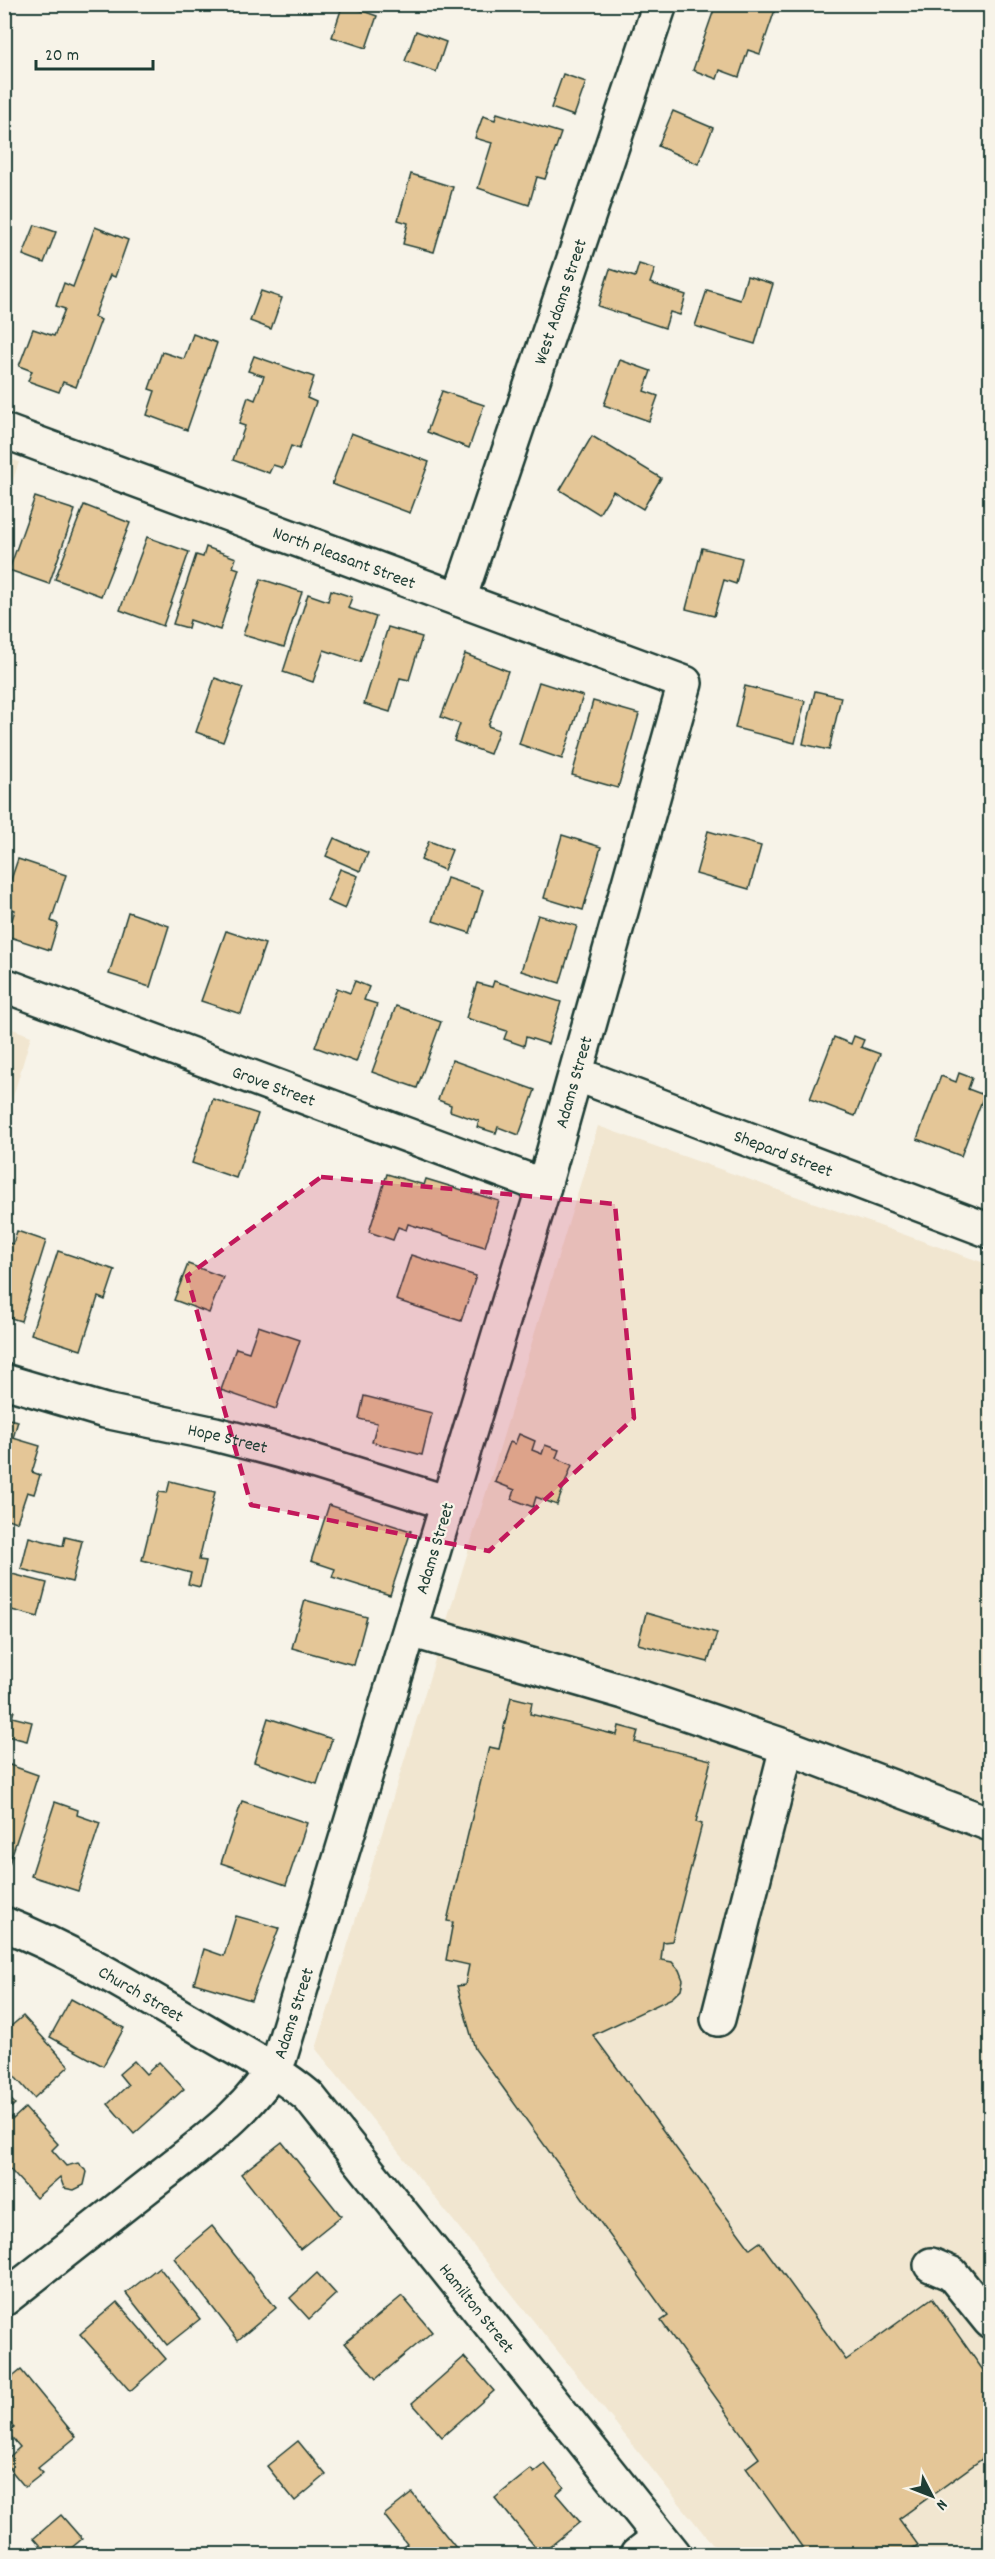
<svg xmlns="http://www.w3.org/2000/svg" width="995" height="2559" font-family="Dekko,sans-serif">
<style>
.built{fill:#f1e6d0}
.building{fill:#e4c697;stroke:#1f3d34;stroke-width:1.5}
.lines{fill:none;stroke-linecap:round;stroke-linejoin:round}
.minor-casing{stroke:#1f3d34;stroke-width:38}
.minor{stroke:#f7f3e8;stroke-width:33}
.marked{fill:#c2185b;fill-opacity:0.2;stroke:#c2185b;stroke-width:4.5;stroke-dasharray:12 8;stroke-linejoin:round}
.labels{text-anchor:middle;stroke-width:4.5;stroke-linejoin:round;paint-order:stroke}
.street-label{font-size:18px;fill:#1f3d34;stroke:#f7f3e8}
</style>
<rect width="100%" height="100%" fill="#f7f3e8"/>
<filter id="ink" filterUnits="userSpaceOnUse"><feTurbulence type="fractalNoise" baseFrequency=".0167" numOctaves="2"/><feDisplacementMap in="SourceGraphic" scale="12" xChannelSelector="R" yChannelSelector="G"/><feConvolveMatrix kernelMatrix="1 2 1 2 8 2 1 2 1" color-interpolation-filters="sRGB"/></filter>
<g filter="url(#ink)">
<!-- built -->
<g class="built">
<polygon points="5,457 19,462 5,503 4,457"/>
<polygon points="5,1026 31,1036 5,1124"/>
<polygon points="598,1126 990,1265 990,2554 720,2554 316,2049"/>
</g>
<!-- building -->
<g class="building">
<polygon points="343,4 377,16 366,48 332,37"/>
<polygon points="716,4 777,4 760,54 748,50 739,77 720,70 717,79 693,70"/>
<polygon points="416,31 446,42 436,72 405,61"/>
<polygon points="563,74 586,82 574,116 551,108"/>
<polygon points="673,111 713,128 698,164 658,146"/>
<polygon points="497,113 561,133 545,179 537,177 529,205 478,188 492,143 475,138 483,116 495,120"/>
<polygon points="411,174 453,187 434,252 403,244 408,223 398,220"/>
<polygon points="35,225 56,232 44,263 23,255"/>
<polygon points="95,227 128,240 115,277 110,275 94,317 101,320 76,387 63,382 59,392 28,381 32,371 19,366 33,329 54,336 65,309 56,306 64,283 73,287"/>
<polygon points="639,264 655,269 650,283 686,295 680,315 670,312 665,328 598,306 610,269 635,277"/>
<polygon points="747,276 773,284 755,344 695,326 707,290 740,300"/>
<polygon points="261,291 282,298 271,329 250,321"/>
<polygon points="193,334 217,343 187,430 147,415 155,391 149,389 162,352 184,359"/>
<polygon points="254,356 314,377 307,398 316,402 299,449 291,446 283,468 273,465 269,473 233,460 245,426 239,424 248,397 255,400 264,376 248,371"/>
<polygon points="620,360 651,371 644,391 658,396 649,421 604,405"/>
<polygon points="442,391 484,405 469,448 427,432"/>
<polygon points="351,433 429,462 410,513 332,484"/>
<polygon points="592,436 661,478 643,509 613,491 599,514 560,490"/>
<polygon points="35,497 75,510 49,584 9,570"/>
<polygon points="84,505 130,523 101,596 55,579"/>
<polygon points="147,537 189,552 163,626 120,610"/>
<polygon points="206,547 236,558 233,567 239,569 220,630 190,620 188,628 173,624 196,555 203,557"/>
<polygon points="702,548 742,558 736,584 724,580 714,616 686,609"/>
<polygon points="261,579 302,592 284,647 243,635"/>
<polygon points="331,590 352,597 348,608 376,617 360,662 324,650 313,682 283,672 308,594 328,601"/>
<polygon points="388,627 422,637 409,680 400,678 390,712 364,704"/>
<polygon points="465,654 508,671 488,726 499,730 490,754 454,741 460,724 441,717"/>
<polygon points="215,678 243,688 223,742 196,732"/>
<polygon points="539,682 583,696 562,759 519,744"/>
<polygon points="745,686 805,701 795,743 735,728"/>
<polygon points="815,691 841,697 829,750 803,744"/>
<polygon points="593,701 639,714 618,788 572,775"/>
<polygon points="708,831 761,846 749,889 696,874"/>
<polygon points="562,835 601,847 583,910 544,898"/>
<polygon points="334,838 368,853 360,871 326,856"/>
<polygon points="429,841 452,850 444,870 421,860"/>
<polygon points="18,859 66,875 51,921 58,924 50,950 7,936 15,910 4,906 4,900"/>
<polygon points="340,869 358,876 345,909 327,901"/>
<polygon points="447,878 483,890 470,933 433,921"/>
<polygon points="128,912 169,926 150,987 109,974"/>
<polygon points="538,915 577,926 560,983 521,971"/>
<polygon points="226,931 265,944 241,1014 201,1001"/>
<polygon points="355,981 369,987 364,1000 377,1004 356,1062 315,1047 337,988 350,993"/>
<polygon points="494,981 561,1002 548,1044 526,1037 524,1046 504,1039 507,1031 466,1018 477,983 492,987"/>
<polygon points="396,1006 441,1022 417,1088 372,1072"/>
<polygon points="854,1036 864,1040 861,1047 880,1054 855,1116 810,1099 834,1037 851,1044"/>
<polygon points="452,1060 535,1090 519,1135 498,1127 496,1133 477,1127 479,1121 450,1111 451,1105 438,1100"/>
<polygon points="959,1073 972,1078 968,1089 984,1095 961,1156 917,1139 941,1076 956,1082"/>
<polygon points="213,1099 258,1114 236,1178 192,1163"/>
<polygon points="387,1174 424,1185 426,1179 499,1201 485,1247 408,1224 406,1230 398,1227 393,1240 369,1232"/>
<polygon points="17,1231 46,1241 21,1321 4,1316 4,1242 13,1244"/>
<polygon points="58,1251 115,1270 105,1300 98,1297 81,1350 31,1334"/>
<polygon points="411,1255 476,1276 461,1321 396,1300"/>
<polygon points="188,1264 223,1277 209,1313 174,1300"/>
<polygon points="258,1326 300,1340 276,1409 221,1390 236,1348 249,1352"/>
<polygon points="364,1396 432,1413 422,1455 372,1442 377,1423 359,1419"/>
<polygon points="4,1418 18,1421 13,1438 40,1446 32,1472 40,1475 34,1494 27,1492 17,1522 4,1518"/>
<polygon points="519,1434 535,1441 532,1450 542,1454 545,1445 559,1450 556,1458 572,1465 557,1505 536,1497 533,1507 512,1499 515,1490 495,1482 510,1442 515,1444"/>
<polygon points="170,1481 215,1492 199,1560 206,1561 200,1587 188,1584 191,1573 142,1560 159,1492 167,1493"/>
<polygon points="329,1505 411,1531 390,1595 332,1577 335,1569 311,1561"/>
<polygon points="29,1537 63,1546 65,1537 82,1541 72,1582 21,1569"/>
<polygon points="12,1574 47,1583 38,1617 4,1608"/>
<polygon points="305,1600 367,1617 354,1665 292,1648"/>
<polygon points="646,1613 717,1633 708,1662 638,1644"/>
<polygon points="511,1697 532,1702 530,1714 617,1735 619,1726 638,1731 635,1742 711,1760 696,1822 702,1824 672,1941 663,1942 661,1960 672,1962 679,1970 683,1980 681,1989 672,1998 593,2035 750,2249 760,2242 846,2360 932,2298 990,2380 990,2453 899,2519 918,2545 904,2554 892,2554 888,2549 880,2554 807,2554 746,2468 759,2458 661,2321 668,2316 475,2049 457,1986 465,1985 469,1965 446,1960 453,1922 447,1921 489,1747 499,1749"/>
<polygon points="4,1708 14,1711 12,1717 32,1722 27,1741 7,1736 4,1745"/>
<polygon points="268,1718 332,1739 317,1784 254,1762"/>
<polygon points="4,1763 38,1775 7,1870 4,1869"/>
<polygon points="242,1801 307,1823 286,1885 221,1863"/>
<polygon points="55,1802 78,1810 77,1815 100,1823 78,1891 31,1876"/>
<polygon points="236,1916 279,1928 251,2000 194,1983 204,1949 224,1956"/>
<polygon points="71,1999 124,2028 103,2066 50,2037"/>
<polygon points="23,2016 69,2066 34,2098 4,2065 4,2032"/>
<polygon points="134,2061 146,2074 159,2062 184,2089 134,2134 108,2104 128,2085 119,2074"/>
<polygon points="4,2092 15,2104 6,2112 13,2119 25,2108 58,2144 52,2150 66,2166 78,2163 87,2172 84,2185 74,2190 64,2188 60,2177 36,2198 4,2163"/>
<polygon points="282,2142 341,2216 300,2249 241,2174"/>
<polygon points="212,2226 276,2308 238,2340 174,2258"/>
<polygon points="159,2267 200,2319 167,2345 126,2293"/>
<polygon points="317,2273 336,2294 309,2319 290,2298"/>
<polygon points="402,2296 432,2332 376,2379 345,2343"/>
<polygon points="117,2302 166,2359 130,2391 80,2334"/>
<polygon points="464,2357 494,2391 442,2437 412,2403"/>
<polygon points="21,2370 76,2437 38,2468 43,2473 25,2487 4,2462 20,2447 7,2432 14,2427 9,2422 4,2425 4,2384"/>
<polygon points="298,2441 326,2475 295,2501 267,2466"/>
<polygon points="545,2464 564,2487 556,2494 580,2522 541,2554 495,2498 531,2469 534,2473"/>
<polygon points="412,2493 461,2554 399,2554 397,2551 407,2544 384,2515"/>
<polygon points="61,2515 82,2539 64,2554 48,2554 34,2538"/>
</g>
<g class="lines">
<!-- minor casing -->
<g class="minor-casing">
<g id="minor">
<path id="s1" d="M4 431 685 683 544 1186 280 2057C252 2111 196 2148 149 2185 101 2223 53 2261 4 2299"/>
<path id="s2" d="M459 599 660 4"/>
<path id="s3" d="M4 985 544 1186"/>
<path id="s4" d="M576 1074 990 1231"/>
<path id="s5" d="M4 1381 105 1411 215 1434 281 1451 448 1503"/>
<polyline points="410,1630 624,1692 787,1747 718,2019"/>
<polyline points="787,1747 990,1824"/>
<path id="s6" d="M4 1924C75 1952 139 1992 204 2030 239 2051 277 2070 309 2097L674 2554"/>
<polyline points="931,2265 952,2274 990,2321"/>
<polyline points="638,2554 660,2537"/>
</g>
</g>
<!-- minor -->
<use href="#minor" class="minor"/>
</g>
</g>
<!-- marked area -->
<path class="marked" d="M321 1177 615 1204 634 1418 489 1551 251 1505 187 1276Z"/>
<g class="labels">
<!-- street labels -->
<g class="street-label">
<text dy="6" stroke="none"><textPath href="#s2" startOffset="314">West Adams Street</textPath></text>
<text dy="6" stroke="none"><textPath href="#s1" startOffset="363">North Pleasant Street</textPath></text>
<text transform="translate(573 1082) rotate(-74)" y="6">Adams Street</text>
<text dy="6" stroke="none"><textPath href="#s3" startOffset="288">Grove Street</textPath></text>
<text dy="6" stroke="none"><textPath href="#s4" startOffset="222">Shepard Street</textPath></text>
<text dy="6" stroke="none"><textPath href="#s5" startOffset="231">Hope Street</textPath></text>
<text transform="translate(434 1548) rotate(-73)" y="6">Adams Street</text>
<text dy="6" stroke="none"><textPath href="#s6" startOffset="154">Church Street</textPath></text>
<text transform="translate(293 2013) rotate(-72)" y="6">Adams Street</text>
<text dy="6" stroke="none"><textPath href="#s6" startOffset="621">Hamilton Street</textPath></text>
</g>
</g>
<!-- margin -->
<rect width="995" height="2559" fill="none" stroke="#f7f3e8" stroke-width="24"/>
<rect x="12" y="12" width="971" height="2535" fill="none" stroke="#1f3d34" stroke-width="2" filter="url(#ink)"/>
<!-- north arrow -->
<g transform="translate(932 2496) rotate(132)" stroke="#f7f3e8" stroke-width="4.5" paint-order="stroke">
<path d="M0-4.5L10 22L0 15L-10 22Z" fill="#1f3d34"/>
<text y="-9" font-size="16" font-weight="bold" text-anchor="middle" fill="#1f3d34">N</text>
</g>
<!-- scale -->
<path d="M36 60v9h117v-9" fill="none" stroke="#1f3d34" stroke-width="3"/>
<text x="45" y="60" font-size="18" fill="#1f3d34" stroke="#f7f3e8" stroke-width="4.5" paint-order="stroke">20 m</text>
</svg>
